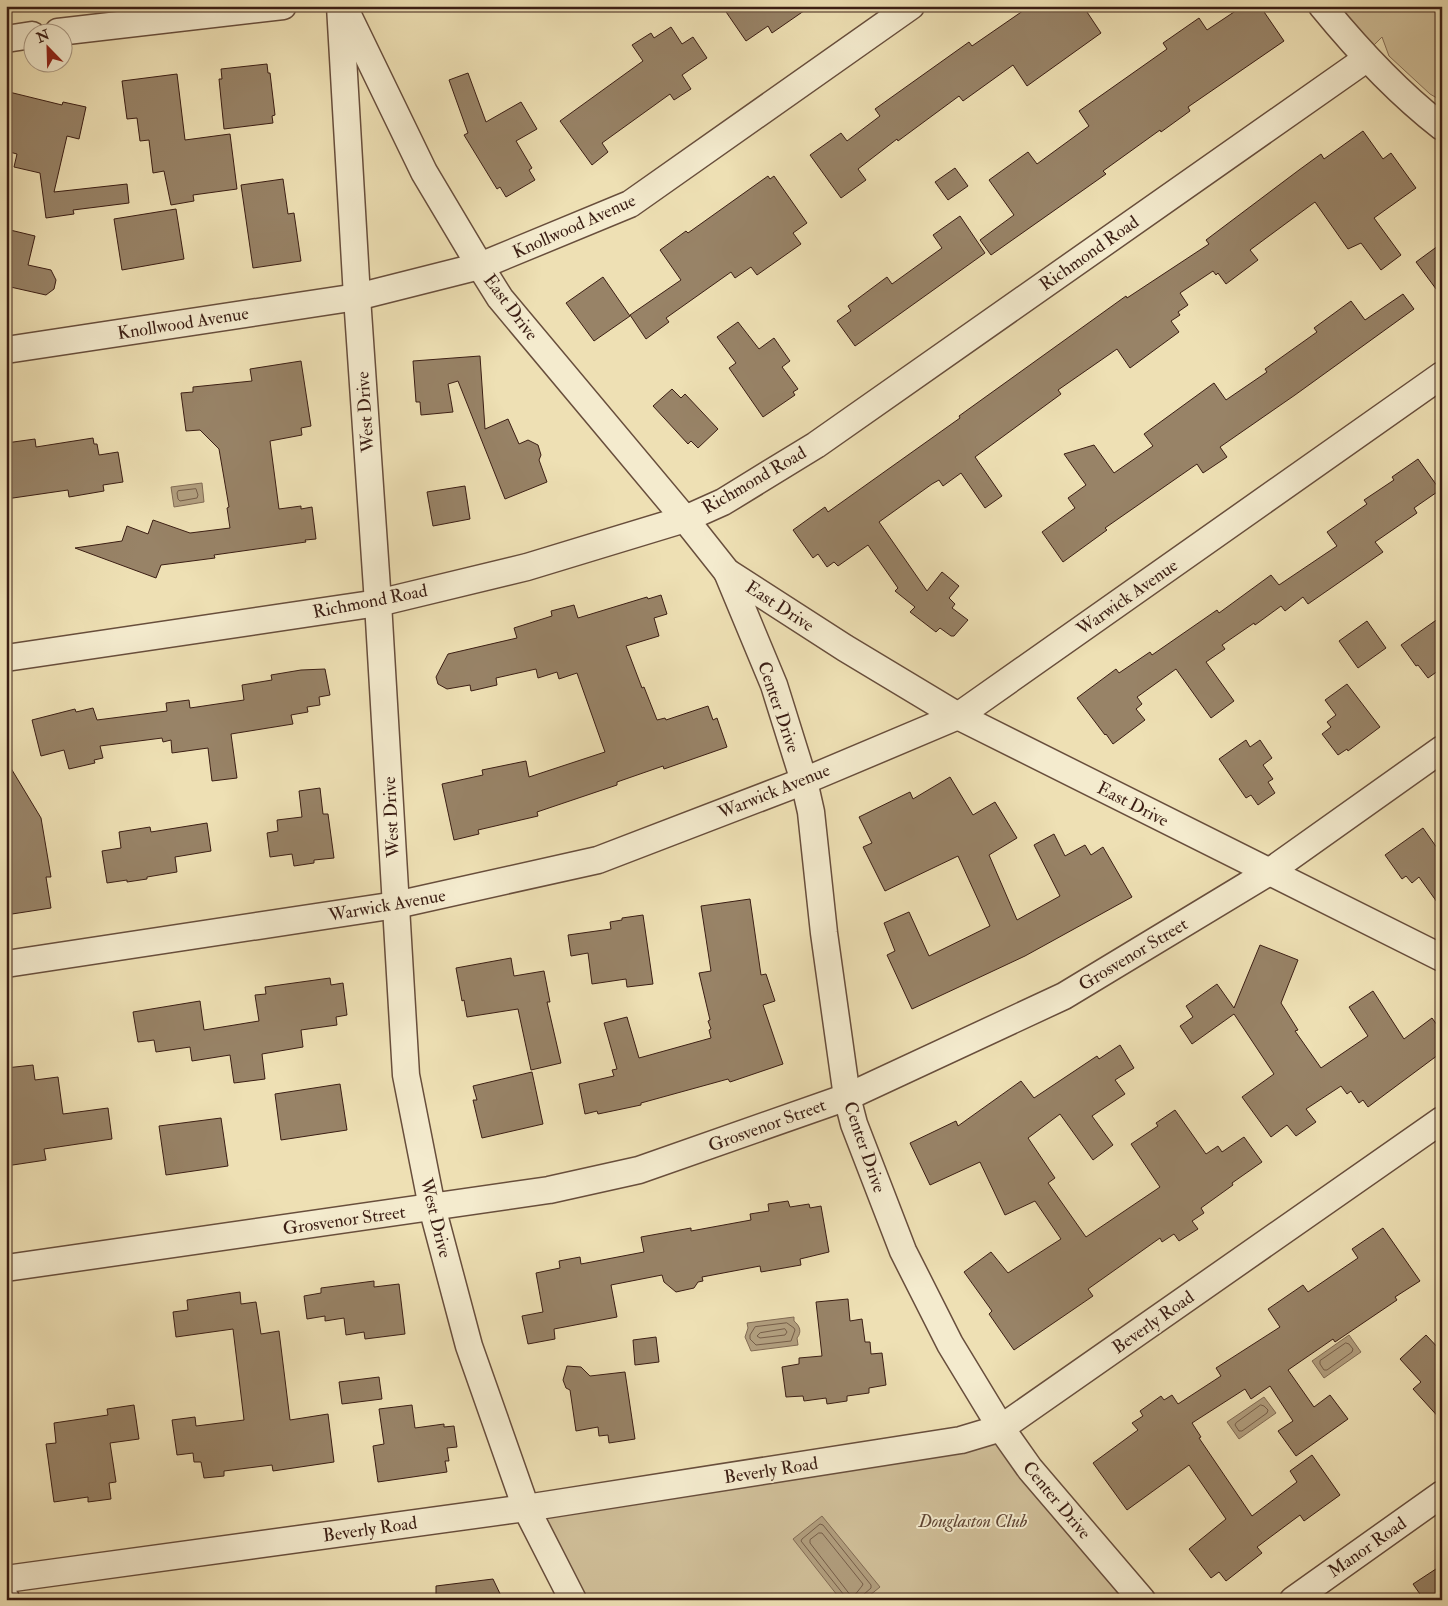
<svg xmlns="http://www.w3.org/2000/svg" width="1448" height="1606" font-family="'IM FELL Double Pica',serif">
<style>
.green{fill:#d0bf99;stroke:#866e56}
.water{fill:#b19e7e;stroke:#826b54}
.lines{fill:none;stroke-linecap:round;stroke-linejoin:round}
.shore{stroke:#765e49;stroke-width:1}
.building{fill:#988367;stroke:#3b1e14}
.street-casing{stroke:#684e3c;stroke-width:29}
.street{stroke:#f4ebce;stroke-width:26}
.labels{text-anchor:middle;stroke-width:4;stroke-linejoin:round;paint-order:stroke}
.street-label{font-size:18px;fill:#3b1e14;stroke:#f4ebce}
.park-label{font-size:18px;font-style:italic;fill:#604635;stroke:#f4ebce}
</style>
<rect width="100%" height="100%" fill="#eee0b4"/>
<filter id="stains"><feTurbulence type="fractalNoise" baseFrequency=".004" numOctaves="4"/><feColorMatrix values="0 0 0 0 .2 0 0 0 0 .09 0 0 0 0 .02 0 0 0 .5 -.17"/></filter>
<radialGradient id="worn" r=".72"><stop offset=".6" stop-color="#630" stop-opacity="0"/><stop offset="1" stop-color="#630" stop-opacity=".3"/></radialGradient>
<!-- green -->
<g class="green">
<polygon points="1339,6 1442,6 1442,101 1430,94 1389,56 1382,37 1372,47"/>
<polygon points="1005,1435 1142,1600 577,1600 530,1510"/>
</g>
<!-- water -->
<g class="water">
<polygon points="202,483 204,502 174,507 171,487"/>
<path d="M794 1317V1321C800 1326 802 1332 797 1338L798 1345 751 1351 745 1337 748 1328 747 1323Z"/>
<polygon points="1349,1335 1361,1352 1324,1378 1312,1361"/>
<polygon points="1264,1397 1276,1413 1239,1439 1227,1422"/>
<polygon points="822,1516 880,1587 864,1600 841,1600 793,1539"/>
</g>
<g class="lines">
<!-- shore -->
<g class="shore">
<polygon points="196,489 198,495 197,498 180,501 178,499 177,493 178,491"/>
<polygon points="787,1323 794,1328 795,1330 791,1341 756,1345 750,1339 750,1335 755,1327"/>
<polygon points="785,1329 787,1332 785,1335 760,1338 757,1336 760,1333"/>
<polygon points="1346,1343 1349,1344 1353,1349 1352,1352 1327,1370 1324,1370 1320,1364 1320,1361"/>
<polygon points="1261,1405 1264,1406 1268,1410 1267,1413 1242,1431 1239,1431 1235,1425 1236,1423"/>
<polygon points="819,1533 822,1533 863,1584 862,1586 854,1596 851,1596 810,1543 810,1540"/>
<polyline points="845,1600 844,1595 801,1541 802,1539 820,1524 823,1525 871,1585 871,1588 863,1595 861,1600"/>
</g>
</g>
<!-- building -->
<g class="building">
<polygon points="722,6 811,6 772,33 768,26 746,41"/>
<polygon points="1030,6 1083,6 1101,33 1027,86 1013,65 963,101 959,96 898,141 897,139 858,169 866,180 841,198 810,155 841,133 847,141 880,116 875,109 969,42 972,46"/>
<polygon points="1243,6 1260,6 1284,41 1188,107 1190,111 1161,132 1160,130 1103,171 1106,174 991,255 980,240 1014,215 989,180 1028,152 1037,164 1089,126 1079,111 1167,49 1163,43 1199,18 1207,30"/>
<polygon points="671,27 682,44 693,37 707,58 682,75 691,89 674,100 670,94 602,143 608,152 592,165 560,121 643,61 632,45 651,33 654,38"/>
<polygon points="267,64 268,73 270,73 275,115 272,116 273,123 224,129 219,79 222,79 221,69"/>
<polygon points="468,73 486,122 521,102 537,129 516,141 532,168 529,170 535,180 506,197 500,187 497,189 464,135 468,133 449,80"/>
<polygon points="177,74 185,140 230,134 237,189 193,195 194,201 171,205 164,171 153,173 149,140 140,141 137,118 127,119 122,81"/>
<polygon points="9,92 62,105 63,102 86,107 79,139 67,136 54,192 127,184 129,203 73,210 74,214 46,218 40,173 14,167 17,154 6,151 6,105"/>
<polygon points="1363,131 1383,159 1391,153 1416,188 1374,218 1401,255 1381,270 1361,243 1348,249 1315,202 1250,250 1258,260 1226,284 1218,273 1216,275 1213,271 1180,293 1188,305 1178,312 1180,315 1171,321 1179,332 1130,368 1117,349 1058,390 1061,394 975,457 1002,496 985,508 961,473 943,486 939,480 932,484 879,522 927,591 942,572 959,586 949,598 955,604 952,608 968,620 954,636 951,636 940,628 936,632 910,612 915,607 895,591 898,588 868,545 838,566 834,562 827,567 818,554 813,558 793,530 825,507 828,512 960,418 959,416 1126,296 1127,298 1209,244 1206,240 1299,170 1321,154 1324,159"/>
<polygon points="955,168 968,186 948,200 935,182"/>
<polygon points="768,176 770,179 774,176 807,223 793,233 801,244 757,275 751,267 735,278 731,272 666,318 669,322 646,339 630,315 681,280 660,250 686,231 688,233"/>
<polygon points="283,179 288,214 294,213 301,261 253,268 241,185"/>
<polygon points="176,209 184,259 122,270 114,219"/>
<polygon points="960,216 985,253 855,346 837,321 851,311 848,306 887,277 892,284 942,248 933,235"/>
<polygon points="6,229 35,236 28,265 51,270 56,280 54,289 46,295 6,286"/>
<polygon points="1442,243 1442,297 1416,262"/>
<polygon points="603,277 630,316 594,341 566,303"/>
<polygon points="1403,294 1414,309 1295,395 1220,447 1227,457 1203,473 1197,464 1105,528 1107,530 1063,562 1042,532 1075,508 1068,498 1086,485 1064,454 1094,445 1114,473 1153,446 1144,434 1214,383 1226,400 1267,372 1265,369 1317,332 1314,328 1351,301 1365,320"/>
<polygon points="738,322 759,349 774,338 790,361 782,367 798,389 793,392 795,395 763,417 729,368 736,363 717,337"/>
<polygon points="480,356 485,429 508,419 519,444 528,440 538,445 541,455 539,460 547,482 505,499 458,381 448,384 453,412 421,415 420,402 416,402 413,361"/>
<polygon points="301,361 311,426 301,428 302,435 270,441 279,509 301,506 301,509 312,507 316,539 305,540 306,542 214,555 215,558 161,565 156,578 75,548 122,541 127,526 148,534 153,520 190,533 230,528 227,508 229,507 219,449 200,430 186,431 181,393 193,392 193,387 252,381 250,369"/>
<polygon points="672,389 681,398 685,394 718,429 698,448 691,441 688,444 653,406"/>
<polygon points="93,438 94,444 97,444 99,455 118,452 123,482 103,485 104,491 69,497 68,490 6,499 6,443 35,439 36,447"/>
<polygon points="1418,459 1440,490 1414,508 1417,513 1375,542 1383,552 1308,604 1303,597 1285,611 1281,606 1255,625 1254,623 1222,645 1225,649 1206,662 1234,701 1211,718 1176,669 1137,697 1142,704 1136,709 1145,720 1113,744 1106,734 1105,735 1077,698 1116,669 1119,673 1150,652 1152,655 1217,610 1219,613 1271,575 1279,585 1337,546 1327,532 1367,504 1364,500 1394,480 1392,477"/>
<polygon points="465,486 470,519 433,526 427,492"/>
<polygon points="661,595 667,614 654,618 659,636 626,646 642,688 644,687 657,720 665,718 666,720 708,706 713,720 717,718 727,747 664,769 663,766 617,782 617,785 537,812 538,816 478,830 479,834 454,840 442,784 483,775 482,770 526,761 529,777 605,752 577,673 559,679 557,672 538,678 536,669 496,678 497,685 471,691 470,685 447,689 438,684 436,677 448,654 517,638 514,628 552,616 551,611 574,605 578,618 647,597 648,599"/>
<polygon points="1442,616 1442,668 1428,678 1418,665 1416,666 1401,645"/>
<polygon points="1367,621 1386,648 1358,668 1339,641"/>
<polygon points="325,669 330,695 319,697 320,705 307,707 308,712 291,715 293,724 231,734 237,778 212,781 208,748 172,753 171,740 163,742 162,738 100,746 103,758 94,760 95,763 69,769 64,750 41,756 32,720 75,709 76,712 93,708 97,720 167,711 166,703 189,700 190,708 244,700 242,685 272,680 271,675 301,670"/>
<polygon points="1347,684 1380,727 1348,751 1347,749 1338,755 1322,734 1331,727 1327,722 1336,715 1325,700"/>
<polygon points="1246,740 1250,747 1260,740 1272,758 1263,765 1273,779 1268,782 1275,793 1258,805 1251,795 1246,798 1219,759"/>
<polygon points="6,760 41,818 51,877 46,877 51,908 12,914 11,909 6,909"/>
<polygon points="950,777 973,815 995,802 1017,838 989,855 1017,920 1060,896 1034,845 1054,834 1065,856 1085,845 1091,855 1103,847 1132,897 1025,956 912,1009 887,955 895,951 884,923 909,912 929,956 990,926 958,856 885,891 863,847 872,843 859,817 910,792 913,799"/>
<polygon points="320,788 323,814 328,814 334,858 314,860 314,863 294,866 292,854 270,857 267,833 278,831 277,820 302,817 299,791"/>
<polygon points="207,823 211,851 175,857 177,872 147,877 147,879 127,882 127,880 107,883 102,851 121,848 119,832 150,827 151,832"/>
<polygon points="1423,828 1442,855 1442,909 1419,877 1412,883 1406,876 1402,879 1385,855"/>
<polygon points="750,899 761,975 766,974 775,1001 763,1005 783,1064 730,1082 728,1079 641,1103 641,1105 598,1114 597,1111 585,1114 579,1084 614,1076 612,1070 617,1069 604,1023 627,1017 639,1058 711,1038 709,1030 711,1029 708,1021 710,1020 699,973 711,971 701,906"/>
<polygon points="643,915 653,984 627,987 626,979 592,984 588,953 571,956 568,935 611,929 610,922 622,920 622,918"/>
<polygon points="1260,945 1298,960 1281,1003 1298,1030 1295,1031 1321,1068 1368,1036 1349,1007 1373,991 1404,1039 1432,1018 1442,1032 1442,1052 1368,1107 1363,1100 1359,1103 1351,1091 1347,1094 1341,1086 1306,1109 1316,1122 1296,1136 1287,1125 1271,1137 1242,1097 1274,1074 1234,1014 1192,1044 1180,1026 1193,1017 1186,1006 1217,984 1234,1008"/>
<polygon points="511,958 514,976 544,971 550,1002 547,1002 561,1063 531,1070 518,1009 467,1017 464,1000 462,1001 456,968"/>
<polygon points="330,978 331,985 343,983 347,1015 336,1017 337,1025 301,1030 303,1047 262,1054 265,1079 234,1083 230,1055 192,1061 190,1047 156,1052 154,1040 138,1042 133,1012 200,1001 204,1030 259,1021 255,995 266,994 265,987"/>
<polygon points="1120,1045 1134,1068 1115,1080 1125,1094 1092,1116 1113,1145 1093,1160 1060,1114 1028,1138 1055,1178 1048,1183 1086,1237 1160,1187 1131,1144 1158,1126 1156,1123 1175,1110 1206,1154 1218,1146 1222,1152 1244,1137 1262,1162 1232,1183 1233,1185 1201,1208 1204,1213 1192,1221 1198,1229 1179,1241 1174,1234 1162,1242 1160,1238 1088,1289 1093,1296 1014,1350 989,1314 992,1311 964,1272 991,1252 1008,1273 1061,1239 1035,1201 1005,1215 980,1162 930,1185 910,1143 956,1121 958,1126 1021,1081 1034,1098 1097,1056 1099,1059"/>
<polygon points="33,1065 35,1080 58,1077 63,1114 108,1108 112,1139 44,1149 46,1160 6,1166 6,1068"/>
<polygon points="532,1072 543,1124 482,1138 473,1100 477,1100 473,1086"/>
<polygon points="340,1084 347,1130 281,1140 275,1094"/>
<polygon points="221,1118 228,1166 166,1175 159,1126"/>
<polygon points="788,1201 790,1207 809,1204 810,1208 821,1206 829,1252 800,1259 801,1265 761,1272 760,1266 702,1277 703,1281 698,1282 694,1288 676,1292 664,1282 662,1275 611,1285 617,1317 554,1329 555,1339 528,1344 522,1316 543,1312 536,1273 560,1268 559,1261 580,1257 581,1264 644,1252 641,1237 691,1228 691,1231 751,1220 750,1214 769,1211 768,1204"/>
<polygon points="1383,1228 1420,1281 1395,1297 1397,1300 1335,1342 1333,1339 1288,1370 1314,1407 1330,1395 1348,1419 1296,1456 1278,1431 1293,1421 1270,1386 1251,1399 1245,1389 1192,1423 1201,1437 1199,1438 1252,1516 1297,1482 1290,1471 1312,1455 1340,1495 1304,1521 1300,1515 1257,1547 1262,1553 1226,1581 1219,1572 1211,1578 1189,1549 1226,1519 1189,1465 1127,1510 1093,1463 1138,1430 1132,1423 1143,1416 1140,1411 1161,1396 1164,1400 1172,1395 1178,1404 1221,1376 1216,1368 1280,1327 1268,1309 1303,1285 1308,1292 1358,1258 1352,1249"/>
<polygon points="374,1281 374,1287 399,1284 405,1334 365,1339 364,1332 346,1335 344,1318 325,1321 325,1316 307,1319 304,1296 321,1293 321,1288"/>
<polygon points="240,1292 241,1304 256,1302 261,1334 279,1331 290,1420 328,1414 334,1462 273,1471 272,1465 224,1471 224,1476 204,1478 201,1462 194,1462 193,1453 177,1455 172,1420 195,1417 196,1426 244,1420 233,1329 176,1337 173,1312 188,1310 187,1300"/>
<polygon points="848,1299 850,1321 862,1319 865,1342 870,1342 871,1354 882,1353 886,1385 869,1388 869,1393 847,1396 847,1401 827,1404 826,1398 804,1401 803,1396 786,1397 782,1367 799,1364 799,1358 822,1356 816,1302"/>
<polygon points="1426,1335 1442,1352 1442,1421 1413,1389 1421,1382 1400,1359"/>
<polygon points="656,1337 659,1362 635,1365 633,1340"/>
<polygon points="567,1366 581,1367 590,1376 625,1372 635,1439 609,1443 608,1435 599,1436 598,1427 576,1431 570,1390 566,1388 563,1380"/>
<polygon points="379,1377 382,1399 342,1404 339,1382"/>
<polygon points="134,1405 139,1439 110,1443 116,1482 109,1483 111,1499 88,1502 88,1497 54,1502 46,1444 56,1443 54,1423 108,1415 107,1409"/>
<polygon points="412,1405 415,1428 444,1424 444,1427 454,1426 457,1447 447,1448 449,1461 445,1461 447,1472 378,1482 373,1446 384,1444 379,1409"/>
<polygon points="1442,1565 1442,1600 1424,1600 1413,1584"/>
<polygon points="493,1579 503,1600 436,1600 436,1586"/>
</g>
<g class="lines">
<!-- street casing -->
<g class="street-casing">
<g id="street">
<polyline points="340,6 357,297 378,603 406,1075 432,1207 469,1346 526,1508 573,1600"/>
<path d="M1322 6C1358 50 1397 92 1442 127"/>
<polyline points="345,9 424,172 480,266 500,298 685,519 727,572 845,648 958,716 1442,958"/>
<polyline points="58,32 283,6"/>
<polyline points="6,39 32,35"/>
<polyline points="6,350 357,297 480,266 630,204 911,6"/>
<polyline points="727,572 774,685 804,781 811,812 824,933 847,1097 854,1124 903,1251 950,1344 1001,1428 1030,1469 1142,1600"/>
<polyline points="6,658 378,603 527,567 685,519 723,502 816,445 1366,59"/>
<polyline points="6,964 396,905 598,860 804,781 958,716 1442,375"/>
<polyline points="6,1268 549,1190 639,1170 847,1097 1064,996 1269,872 1442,749"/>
<polyline points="6,1579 526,1508 961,1440 1001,1428 1442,1120"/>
<polyline points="6,1599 6,1600"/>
<polyline points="1293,1600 1442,1494"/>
</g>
</g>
<!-- street -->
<use href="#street" class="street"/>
</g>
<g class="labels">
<!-- street labels -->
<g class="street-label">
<text transform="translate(574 226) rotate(-24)" y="6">Knollwood Avenue</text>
<text transform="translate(1089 253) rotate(-35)" y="6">Richmond Road</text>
<text transform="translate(511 307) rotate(53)" y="6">East Drive</text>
<text transform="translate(183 323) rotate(-9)" y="6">Knollwood Avenue</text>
<text transform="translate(365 412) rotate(-94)" y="6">West Drive</text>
<text transform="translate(754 480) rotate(-30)" y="6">Richmond Road</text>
<text transform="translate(1127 597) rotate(-35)" y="6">Warwick Avenue</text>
<text transform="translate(370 601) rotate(-11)" y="6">Richmond Road</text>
<text transform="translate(780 606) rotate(33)" y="6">East Drive</text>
<text transform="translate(779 707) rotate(71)" y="6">Center Drive</text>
<text transform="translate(774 791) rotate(-22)" y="6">Warwick Avenue</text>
<text transform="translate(1133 804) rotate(27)" y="6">East Drive</text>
<text transform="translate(391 817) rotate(-93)" y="6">West Drive</text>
<text transform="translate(387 905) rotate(-10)" y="6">Warwick Avenue</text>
<text transform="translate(1133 954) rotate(-31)" y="6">Grosvenor Street</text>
<text transform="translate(767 1125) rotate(-20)" y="6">Grosvenor Street</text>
<text transform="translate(865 1147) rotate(71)" y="6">Center Drive</text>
<text transform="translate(436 1218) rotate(76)" y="6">West Drive</text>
<text transform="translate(344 1220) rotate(-8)" y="6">Grosvenor Street</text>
<text transform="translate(1153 1322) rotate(-35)" y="6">Beverly Road</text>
<text transform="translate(771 1470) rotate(-9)" y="6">Beverly Road</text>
<text transform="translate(1057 1500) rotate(50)" y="6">Center Drive</text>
<text transform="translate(370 1529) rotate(-8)" y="6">Beverly Road</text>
<text transform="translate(1367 1547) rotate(-35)" y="6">Manor Road</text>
</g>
<!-- park labels -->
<g class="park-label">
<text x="973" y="1527">Douglaston Club</text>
</g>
</g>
<!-- margin -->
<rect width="1448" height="1606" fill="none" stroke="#eee0b4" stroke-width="25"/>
<rect x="8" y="8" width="1433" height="1591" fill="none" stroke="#3b1e14" stroke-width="2.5"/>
<rect x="12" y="12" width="1423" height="1581" fill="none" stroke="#3b1e14"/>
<!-- north arrow -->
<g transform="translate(48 48) rotate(337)"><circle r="24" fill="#f4ebce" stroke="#aa9984"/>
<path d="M0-4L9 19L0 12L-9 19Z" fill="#8f2418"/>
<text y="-8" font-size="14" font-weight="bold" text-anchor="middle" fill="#3b1e14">N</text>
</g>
<rect width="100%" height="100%" filter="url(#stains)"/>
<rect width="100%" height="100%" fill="url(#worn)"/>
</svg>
